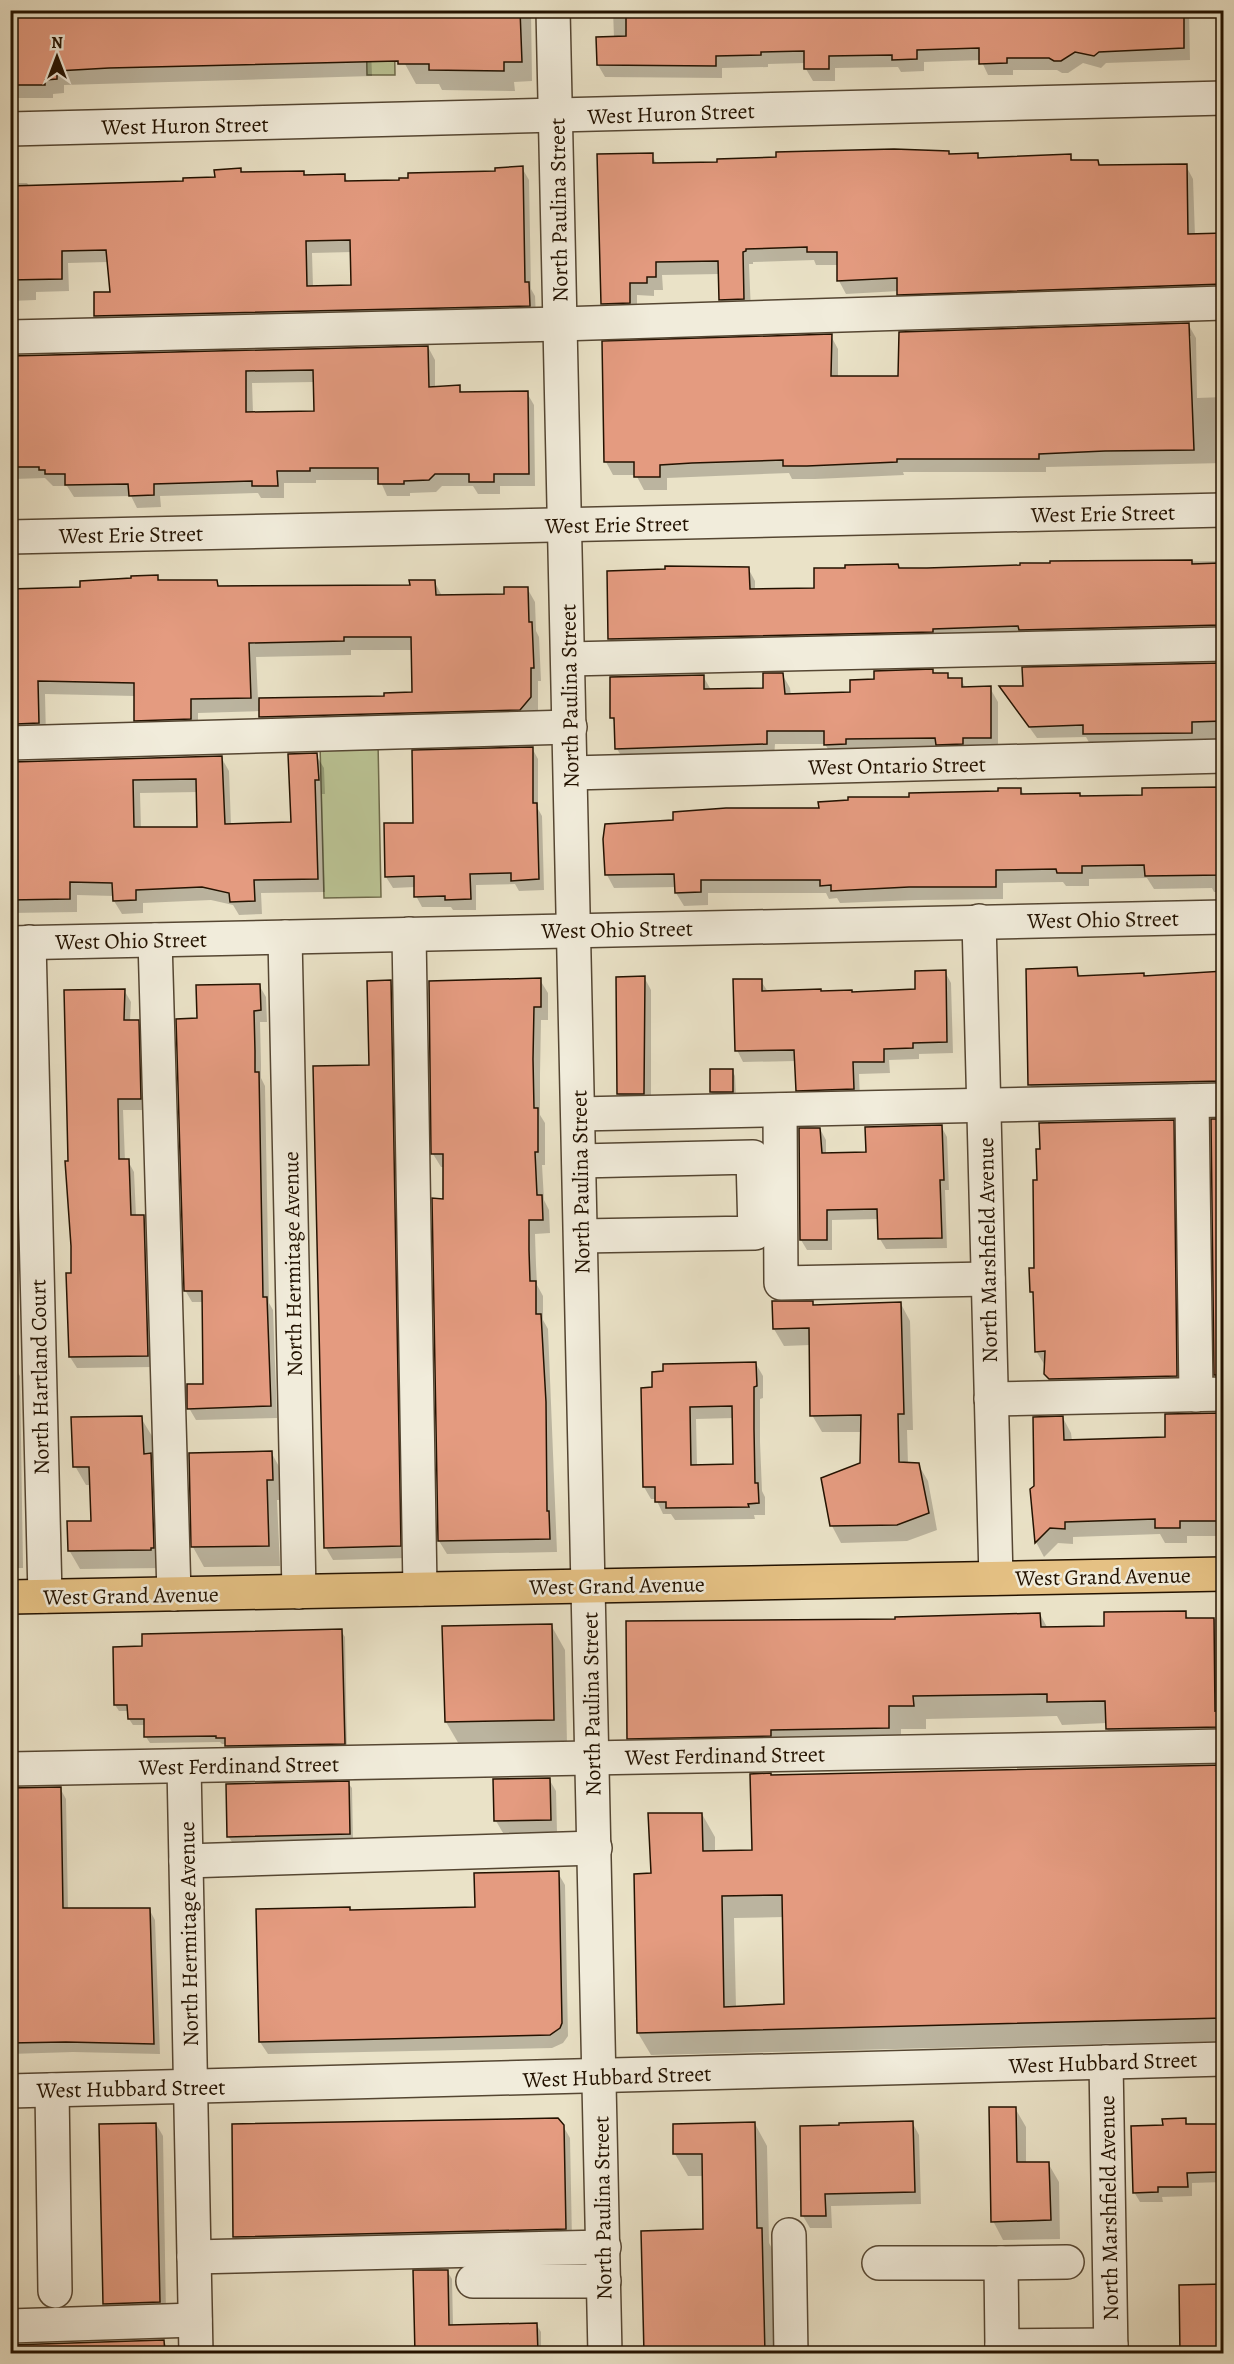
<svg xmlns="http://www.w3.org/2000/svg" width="1234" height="2364" font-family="Alegreya,serif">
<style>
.green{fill:#bac293;stroke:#6e6a4a;stroke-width:1.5}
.shadow{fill:#0003;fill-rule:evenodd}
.building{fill:#e49b80;stroke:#231200;stroke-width:1.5;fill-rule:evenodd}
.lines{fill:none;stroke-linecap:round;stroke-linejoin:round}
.minor-casing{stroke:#554632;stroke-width:36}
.major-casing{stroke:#231200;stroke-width:36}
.minor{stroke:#f1ecdb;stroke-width:33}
.major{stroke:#e5c184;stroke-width:33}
.labels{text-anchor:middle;stroke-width:5;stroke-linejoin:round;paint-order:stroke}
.street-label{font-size:22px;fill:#231200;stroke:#f1ecdb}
</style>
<rect width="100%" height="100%" fill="#eae2c7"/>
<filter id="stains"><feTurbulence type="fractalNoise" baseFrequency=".00333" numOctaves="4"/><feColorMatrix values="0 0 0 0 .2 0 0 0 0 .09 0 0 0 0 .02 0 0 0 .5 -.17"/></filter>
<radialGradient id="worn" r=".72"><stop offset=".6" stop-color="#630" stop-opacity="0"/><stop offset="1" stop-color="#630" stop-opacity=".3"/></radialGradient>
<!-- green -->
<g class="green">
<polygon points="366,11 394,11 395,75 367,75"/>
<polygon points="378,742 381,897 324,898 320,744"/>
</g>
<!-- shadow -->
<g class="shadow">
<polygon points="10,10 370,21 372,76 64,85 64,93 53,94 53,98 17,98 15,94 10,94"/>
<polygon points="404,10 531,10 532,81 514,82 515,91 442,90 439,84 416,84 405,64"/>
<polygon points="613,10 1189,10 1190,60 1106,63 1101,68 1083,63 1068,73 1062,73 1057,70 1013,70 1013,75 988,75 981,60 924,62 924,71 901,72 898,67 835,68 835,81 813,81 806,69 805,63 768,64 768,67 722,68 722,78 605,77 598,65 614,38"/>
<polygon points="948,152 950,155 977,155 980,159 1070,156 1074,162 1098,161 1101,167 1186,166 1193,179 1195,236 1224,235 1224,297 907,307 899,291 846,294 839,281 838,265 816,265 814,260 753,262 753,264 749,264 751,312 729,313 721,300 720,274 662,275 663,290 654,290 654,296 637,295 637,316 610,317 602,304 652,155 657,165"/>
<path d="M522 168 529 180 531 289 535 296 536 318 102 328 95 316 112 293 108 262 68 263 69 291 36 292V300L10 301V183H27L30 187 185 182 216 179 240 169 243 173 303 172 306 176 344 175 348 182H401ZM352 252 353 286 313 287 312 253Z"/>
<path d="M1188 324 1196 338 1197 398 1224 397V463L1046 467V472H903L904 475 815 479H792L789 473 667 478V490H644L636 475H613L606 462 831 336 838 349V378L900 377ZM1188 336H1191L1192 404H1189Z"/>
<path d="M428 347 435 360V388L459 387 463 394 527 393 534 405 535 486H500V494H478L473 486H442L436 492 410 493V496H387L380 480H316V483H284V498H261L258 493 160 496 161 507 137 508 131 496 74 497 67 486H53L45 478 14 479 10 483V357ZM314 382 315 412 253 413 252 383Z"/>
<polygon points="1224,561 1224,637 617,651 610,639 748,568 755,581 755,590 816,589 898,565 900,569 1051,564 1051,563"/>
<path d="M157 577 160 581 217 582 220 588 411 587 434 581 442 596 505 595 527 588 535 602 536 631 539 637 541 681H538V712L269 730 261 717V711L198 713V732L143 734 135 720V696L45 694 46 737H25L17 724 15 700H10V591L82 588ZM351 650H413L414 693 386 697 258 699 256 657 351 655Z"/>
<polygon points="1224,664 1224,743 1091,746 1086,737 1037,738 1001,688 1025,687 1024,669"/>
<polygon points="932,671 934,674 947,674 950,679 961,680 966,688 990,688 998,702 998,751 833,758 825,744 775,744 774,758 625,762 617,749 616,725 612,718 703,676 711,690 764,689 782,674 790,688 791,696 852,694 876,681"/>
<polygon points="532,748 538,759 538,809 542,816 544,890 519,891 515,884 476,885 476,910 453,910 451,907 422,907 416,896 415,887 393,888 386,877 414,824"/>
<path d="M316 755 324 768 325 794H322L325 892 261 893 262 914 239 915 233 905 211 900 143 903V913L122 914 114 901V896L77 895V912L10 913V763L221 757 229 771 231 825 292 824ZM198 792 199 828H141L140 793Z"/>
<polygon points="1224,787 1224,892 1214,892 1212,888 1154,889 1147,878 1089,879 1089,886 1066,886 1063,882 1003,883 1003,899 917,900 840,903 837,898 829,899 826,893 708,893 708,905 684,906 676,893 676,887 614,888 607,875 820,810 1021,789 1024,795 1144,796 1144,790"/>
<polygon points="1076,969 1081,977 1143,974 1145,977 1224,972 1224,1096 1039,1100 1030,1085 1027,970"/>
<polygon points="945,972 951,983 953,1053 919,1054 919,1059 889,1060 890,1073 859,1074 860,1100 804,1102 797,1090 796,1061 743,1062 737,1050 761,981 768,992 852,993 917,990"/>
<polygon points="644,977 651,990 651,1106 625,1106 618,1094 618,978"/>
<polygon points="540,980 548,993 548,1020 541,1020 540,1074 540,1115 545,1123 545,1165 542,1165 544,1200 549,1210 550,1233 535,1234 536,1265 537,1285 543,1296 543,1320 548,1329 557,1552 447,1554 439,1541 444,1167 441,1167 433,1154"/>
<polygon points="390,982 397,994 407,1558 333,1560 326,1548 370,1067"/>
<polygon points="259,985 266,997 267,1022 260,1022 261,1064 261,1078 265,1086 269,1303 273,1310 277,1418 196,1420 189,1408 205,1385 204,1302 192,1302 185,1290 198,1020"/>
<polygon points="10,989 18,1003 12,1018 14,1060 10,1060"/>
<polygon points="124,990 131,1002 130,1021 138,1021 144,1032 146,1110 123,1110 125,1161 128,1161 134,1172 136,1216 143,1216 150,1227 154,1367 77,1368 70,1357 68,1275 72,1275 69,1162"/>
<polygon points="732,1070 735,1076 736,1097 715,1098 711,1092"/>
<polygon points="1173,1121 1180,1134 1183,1388 1053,1386 1045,1373 1046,1364 1044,1364 1036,1351 1035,1297 1032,1292 1035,1269"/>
<polygon points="941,1126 947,1137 949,1190 945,1190 947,1248 886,1249 880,1239 879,1219 832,1220 832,1250 807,1250 801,1240 820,1129 826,1140 826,1155 867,1154"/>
<polygon points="10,1206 13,1211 14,1235 10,1235"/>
<polygon points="812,1303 814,1306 901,1304 910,1321 913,1430 907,1430 908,1464 918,1464 928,1481 937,1530 907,1541 841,1543 832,1526 862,1464 862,1432 822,1432 812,1415 810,1345 784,1346 774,1329"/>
<polygon points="10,1360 20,1376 23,1568 10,1568"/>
<path d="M756 1364 763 1376V1398L760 1399V1442L762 1491 765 1497V1515H754L755 1519 675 1520 671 1514H663L656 1499H651L644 1487 642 1389ZM734 1418 735 1465 697 1466 696 1419Z"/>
<polygon points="1224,1414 1224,1536 1187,1536 1187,1543 1165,1543 1160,1534 1073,1537 1073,1544 1058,1543 1044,1557 1036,1542 1031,1490 1036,1487 1063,1418 1071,1433 1072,1441 1167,1439"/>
<polygon points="141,1418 152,1436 153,1459 161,1473 161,1568 80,1569 69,1550 93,1522 91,1485 86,1485 75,1466"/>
<polygon points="271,1452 282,1472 283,1500 277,1500 280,1566 204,1567 193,1547"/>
<polygon points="1185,1612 1189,1620 1224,1619 1224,1750 1120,1752 1107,1729 1107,1723 1062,1725 1057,1716 926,1719 926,1729 901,1729 901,1751 642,1761 629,1738 897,1621 1040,1614 1048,1629 1106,1627"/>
<polygon points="551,1625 565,1650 567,1744 460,1746 446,1722"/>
<polygon points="341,1631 345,1637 347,1750 230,1752 226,1744 222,1744 220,1742 150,1743 146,1737 146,1725 133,1725 129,1719 129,1711 119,1711 115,1705 144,1648"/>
<path d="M1224 1765V2041L651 2055 638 2033 652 1875 702 1814 715 1837V1853L753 1852 771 1777ZM784 1917 786 2006 736 2008 734 1918Z"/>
<polygon points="549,1779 556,1791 557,1832 503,1833 496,1821"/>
<polygon points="348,1783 352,1788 353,1839 232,1842 228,1836"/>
<polygon points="60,1788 66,1799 68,1910 149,1909 155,1920 160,2054 73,2052 10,2054 10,1789"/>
<polygon points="558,1873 565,1885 568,2036 563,2043 552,2048 268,2054 260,2042 351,1911 476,1908"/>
<polygon points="1015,2108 1026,2127 1026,2164 1048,2163 1059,2182 1060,2239 1003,2240 993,2221"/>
<polygon points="1185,2120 1188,2126 1216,2125 1222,2135 1223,2182 1192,2183 1192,2196 1162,2197 1163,2202 1140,2202 1134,2192 1164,2126"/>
<polygon points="912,2122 919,2135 921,2204 831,2206 832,2228 810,2228 803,2216 801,2128"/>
<polygon points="156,2124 163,2136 166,2314 112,2316 105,2304"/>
<polygon points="755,2124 767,2146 769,2243 774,2252 777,2354 645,2354 705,2231 704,2176 688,2176 675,2154"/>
<polygon points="563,2126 570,2138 572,2240 241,2248 235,2237"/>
<polygon points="10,2136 12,2139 16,2318 10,2319"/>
<polygon points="447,2271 452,2279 453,2326 536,2324 541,2332 541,2354 417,2354"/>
<polygon points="164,2341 170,2354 10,2354"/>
<polygon points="1181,2345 1224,2354 1138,2354 1138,2347"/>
<polygon points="949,2348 951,2354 817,2354 817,2351"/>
</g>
<!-- building -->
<g class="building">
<polygon points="10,10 520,10 522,62 504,62 504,71 429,70 429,64 398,64 398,61 109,68 57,71 57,79 45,80 45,85 10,85"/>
<polygon points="626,10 1184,10 1184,48 1099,52 1094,56 1075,52 1061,61 1054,61 1049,58 1007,58 1007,63 979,64 979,48 917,50 917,59 892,60 892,55 829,56 829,69 804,69 804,51 761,52 761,55 716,56 716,66 597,65 596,37 626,36"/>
<polygon points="894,149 949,151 949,154 978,153 978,158 1071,154 1071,160 1098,160 1099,165 1187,164 1188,234 1224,233 1224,284 897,295 897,278 837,281 837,252 807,252 807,247 746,249 746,251 743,252 744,299 719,300 718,261 656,262 656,277 647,277 647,283 630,283 630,303 601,304 597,154 653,153 653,163 717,162 717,159 776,157 776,152"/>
<path d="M523 166 525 282H529L530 306 94 316V292H110L106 250 62 251V279L10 280V186L183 181V178L215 177 214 170 241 168V172L304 171V175L345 174V181L399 180V178H408V173L495 171V168ZM350 240 351 285 307 286 306 241Z"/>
<polygon points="1189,323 1194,450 1105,451 1039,454 1039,459 897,459 897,462 807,466 783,466 783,460 692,463 660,465 660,477 634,477 634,462 604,462 602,341 832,334 831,376 898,376 899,332"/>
<path d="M428 346 429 387 460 385V392L528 391 529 474H494V482H469V474H435L429 480 404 481V484H378V468H310V471H277L278 486H252V481L154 484V495L129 496 128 484 65 485V474H45V470H39V467H10V356ZM313 370 314 411 246 412V371Z"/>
<polygon points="1192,560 1192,564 1220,563 1221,625 1019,630 1018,626 933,629 933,632 608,639 607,571 665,569 665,566 749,567 750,589 814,588 814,568 845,568 845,565 898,564 899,568 927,568 1020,565 1020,563 1050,563 1050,561"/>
<polygon points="158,575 158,580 217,580 218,586 410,585 409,580 435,580 436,595 504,594 504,587 528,587 529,622 532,622 534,668 531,668 531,697 520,710 259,717 259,698 384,696 384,693 412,692 411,637 344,637 344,641 249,643 251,698 191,699 191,719 134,721 134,683 38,681 39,723 16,724 10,589 80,587 80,581 131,578 131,576"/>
<polygon points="1223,663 1224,721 1192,722 1192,733 1083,734 1083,725 1029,727 999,686 1023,686 1022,667"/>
<polygon points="933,669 933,673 948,673 948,678 962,678 962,687 991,686 991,738 963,738 963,744 936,745 935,738 846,739 846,744 824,745 824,731 767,731 767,744 615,749 614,718 610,718 610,677 704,675 704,689 763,688 763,673 783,673 785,694 850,692 850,680 874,679 874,671"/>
<polygon points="533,747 533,803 537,803 539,879 511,881 511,873 470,874 471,899 445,900 445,896 414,897 414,876 385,877 384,823 413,823 412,750"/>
<path d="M317 753 319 780H315L318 879 254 880 255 901 230 902 229 893 202 887 136 890V900L113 901 112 883 70 882V899L10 900V814H14L12 762 222 756 225 824 291 822 288 754ZM196 779 197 827H134L133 780Z"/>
<polygon points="1224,787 1224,875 1145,876 1144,865 1082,866 1082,873 1057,873 1056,869 996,870 996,887 909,887 831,891 831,885 820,886 820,880 701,880 701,892 675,893 674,874 605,875 603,839 605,824 673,820 673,812 726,808 819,808 818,802 848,800 848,797 909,797 909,793 998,791 998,788 1021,788 1021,794 1080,793 1080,796 1142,795 1142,788"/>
<polygon points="1077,967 1078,976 1144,973 1144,976 1224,971 1224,1081 1028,1085 1026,969"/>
<polygon points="946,970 947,1042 913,1043 913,1048 884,1049 884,1062 853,1062 854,1089 796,1091 794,1050 735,1051 733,979 762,979 762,991 821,989 821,991 852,990 852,992 915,989 915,971"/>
<polygon points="645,976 644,1094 617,1094 616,977"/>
<polygon points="541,978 541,1007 534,1007 533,1059 534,1108 538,1108 538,1152 535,1152 537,1195 542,1195 543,1220 529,1220 529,1250 530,1281 536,1281 536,1314 541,1314 546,1402 547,1511 549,1511 550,1539 438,1541 432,1198 443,1199 443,1154 431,1154 429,981"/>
<polygon points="391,980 401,1546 324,1548 313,1066 369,1065 367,981"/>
<polygon points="260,984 261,1010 254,1011 255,1051 255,1072 259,1072 263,1297 267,1297 271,1406 187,1409 187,1384 203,1384 202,1291 184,1291 176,1019 197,1018 196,985"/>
<polygon points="125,989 124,1020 139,1020 141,1099 118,1099 119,1159 129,1159 131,1215 144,1215 148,1356 69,1357 66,1273 71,1273 71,1246 65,1161 68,1161 64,990"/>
<rect x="710" y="1069" width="23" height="23"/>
<polygon points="1211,1119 1224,1119 1224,1375 1214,1375"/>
<polygon points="1174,1120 1177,1376 1049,1379 1044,1374 1045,1351 1035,1352 1033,1292 1030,1292 1029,1268 1034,1268 1033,1180 1037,1180 1036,1149 1040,1149 1039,1123"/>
<polygon points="942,1125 944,1180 940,1180 942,1238 878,1239 877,1209 827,1210 827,1240 800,1240 799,1128 820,1128 822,1153 866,1152 865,1127"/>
<polygon points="772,1301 813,1301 813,1305 901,1302 904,1414 898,1414 899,1462 919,1463 929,1513 897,1525 830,1526 821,1478 860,1463 861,1415 810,1416 809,1328 773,1329"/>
<path d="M756 1362 757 1386 754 1387V1429L755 1483H758L759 1503 748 1504 749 1507 666 1508V1502H655V1487H643L641 1388 652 1387V1372L663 1371V1364ZM732 1406 733 1464 691 1465 690 1407Z"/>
<polygon points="1224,1413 1224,1521 1180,1521 1180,1528 1155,1528 1155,1519 1065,1522 1065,1529 1050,1528 1035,1543 1030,1489 1034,1486 1033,1417 1063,1416 1064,1440 1165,1437 1165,1414"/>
<polygon points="142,1416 144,1454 151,1453 154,1548 151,1548 151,1550 68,1551 67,1521 91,1521 89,1467 73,1467 71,1417"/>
<polygon points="272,1451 273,1480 267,1480 269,1546 191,1547 189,1453"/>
<polygon points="1186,1611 1186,1618 1214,1618 1215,1711 1221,1710 1221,1727 1106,1729 1105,1701 1047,1702 1047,1694 981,1695 913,1696 914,1706 889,1706 889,1728 771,1730 771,1736 627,1739 626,1621 895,1619 895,1617 1040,1613 1041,1627 1104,1626 1104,1612"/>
<polygon points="552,1624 554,1720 445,1722 442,1626"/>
<polygon points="342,1629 345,1744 225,1746 225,1738 216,1738 216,1736 144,1737 144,1719 128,1719 127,1705 114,1705 113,1647 142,1646 142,1634"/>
<path d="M1224 1765V2018L637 2033 634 1874 651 1873 648 1813H702L703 1851 752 1850 750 1774 771 1773V1775ZM782 1895 784 2004 724 2007 722 1896Z"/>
<polygon points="550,1778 551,1820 494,1821 493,1779"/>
<polygon points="349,1781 350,1834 227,1837 226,1784"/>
<polygon points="61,1787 63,1908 150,1908 154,2044 66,2042 10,2043 10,1788"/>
<polygon points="559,1871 562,2023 560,2028 550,2035 259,2042 256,1909 350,1907 350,1910 475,1907 474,1873"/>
<polygon points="989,2107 1016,2107 1017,2162 1049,2162 1051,2220 991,2222"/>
<polygon points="558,2118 564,2125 566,2229 233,2237 232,2124"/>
<polygon points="1186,2118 1186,2124 1217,2124 1218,2172 1187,2173 1188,2187 1158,2187 1158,2192 1133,2193 1131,2126 1163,2125 1162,2119"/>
<polygon points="913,2121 915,2192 825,2194 826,2216 801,2216 800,2126 839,2125 839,2123"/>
<polygon points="755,2122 757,2228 762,2228 765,2354 644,2354 641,2231 703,2229 702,2154 673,2154 673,2124"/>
<polygon points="156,2123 160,2302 103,2304 99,2124"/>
<polygon points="413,2270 448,2270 449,2325 537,2323 538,2354 415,2354"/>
<polygon points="1224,2284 1224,2354 1180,2354 1179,2285"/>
<polygon points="164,2340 165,2354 10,2354 10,2345"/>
</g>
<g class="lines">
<!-- minor casing -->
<g class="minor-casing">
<g id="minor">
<polyline points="553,10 605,2354"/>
<polyline points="10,129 1224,98"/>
<polyline points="10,337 560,324 1224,303"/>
<polyline points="10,537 1224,510"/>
<polyline points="568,659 1224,644"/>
<polyline points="10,743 570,727"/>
<polyline points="571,773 1224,756"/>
<polyline points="979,921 996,1578"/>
<polyline points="409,934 420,1589"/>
<polyline points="285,937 299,1592"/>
<polyline points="155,940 174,1594"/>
<polyline points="29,942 45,1596"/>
<polyline points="10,943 1224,917"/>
<polyline points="1192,1101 1196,1395"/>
<polyline points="780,1110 781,1283 988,1279"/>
<polyline points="578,1114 1224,1100"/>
<polyline points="579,1161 753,1157 755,1233 581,1236"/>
<polyline points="991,1399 1224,1394"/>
<polyline points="184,1766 196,2354"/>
<polyline points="10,1769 1224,1746"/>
<polyline points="186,1861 595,1848"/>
<polyline points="1106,2062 1111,2354"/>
<polyline points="52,2090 55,2291"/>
<polyline points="10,2091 1224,2059"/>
<polyline points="789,2235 791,2354"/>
<polyline points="194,2257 604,2247"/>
<polyline points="879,2263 1001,2263 1002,2346"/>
<polyline points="1001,2263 1067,2262"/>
<polyline points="473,2281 604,2281"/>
<polyline points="10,2326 195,2320"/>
<polyline points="1002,2354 1002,2346 1111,2345"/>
</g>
</g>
<!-- major casing -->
<g class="major-casing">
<polyline id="major" points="10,1597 1224,1574"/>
</g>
<!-- minor -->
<use href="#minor" class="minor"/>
<!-- major -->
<use href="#major" class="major"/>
</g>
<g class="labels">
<!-- street labels -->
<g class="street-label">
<text transform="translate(671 113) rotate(-2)" y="8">West Huron Street</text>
<text transform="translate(185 125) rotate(-1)" y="8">West Huron Street</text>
<text transform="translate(558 210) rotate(-91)" y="8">North Paulina Street</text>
<text transform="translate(1103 513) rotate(-1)" y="8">West Erie Street</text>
<text transform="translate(617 524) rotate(-1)" y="8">West Erie Street</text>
<text transform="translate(131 534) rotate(-1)" y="8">West Erie Street</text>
<text transform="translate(569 696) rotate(-91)" y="8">North Paulina Street</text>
<text transform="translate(897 765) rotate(-1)" y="8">West Ontario Street</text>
<text transform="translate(1103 919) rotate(-1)" y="8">West Ohio Street</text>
<text transform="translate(617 929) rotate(-1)" y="8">West Ohio Street</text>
<text transform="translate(131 940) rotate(-1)" y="8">West Ohio Street</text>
<text transform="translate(580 1182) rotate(-91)" y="8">North Paulina Street</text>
<text transform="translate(987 1250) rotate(-91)" y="8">North Marshfield Avenue</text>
<text transform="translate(292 1264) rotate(-91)" y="8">North Hermitage Avenue</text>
<text transform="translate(39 1377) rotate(-91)" y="8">North Hartland Court</text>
<text transform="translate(1103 1576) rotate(-1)" y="8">West Grand Avenue</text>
<text transform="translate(617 1585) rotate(-1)" y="8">West Grand Avenue</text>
<text transform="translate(131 1595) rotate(-1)" y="8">West Grand Avenue</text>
<text transform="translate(591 1704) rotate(-91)" y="8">North Paulina Street</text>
<text transform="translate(725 1755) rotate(-1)" y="8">West Ferdinand Street</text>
<text transform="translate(239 1765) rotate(-1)" y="8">West Ferdinand Street</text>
<text transform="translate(188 1934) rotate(-91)" y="8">North Hermitage Avenue</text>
<text transform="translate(1103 2062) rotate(-2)" y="8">West Hubbard Street</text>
<text transform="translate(617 2076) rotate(-2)" y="8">West Hubbard Street</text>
<text transform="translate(131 2088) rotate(-1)" y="8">West Hubbard Street</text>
<text transform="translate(602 2208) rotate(-91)" y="8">North Paulina Street</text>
<text transform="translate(1108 2208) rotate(-91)" y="8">North Marshfield Avenue</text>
</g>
</g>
<!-- margin -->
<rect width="1234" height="2364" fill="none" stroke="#eae2c7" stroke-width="36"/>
<rect x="12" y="12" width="1210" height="2340" fill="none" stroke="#231200" stroke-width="3"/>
<rect x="18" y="18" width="1198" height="2328" fill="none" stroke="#231200" stroke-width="1.5"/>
<!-- north arrow -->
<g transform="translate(57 57)" stroke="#f1ecdb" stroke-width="4.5" paint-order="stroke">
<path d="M0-4.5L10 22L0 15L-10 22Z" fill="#231200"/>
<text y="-9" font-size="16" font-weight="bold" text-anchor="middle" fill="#231200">N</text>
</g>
<rect width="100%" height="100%" filter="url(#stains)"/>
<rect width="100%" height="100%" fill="url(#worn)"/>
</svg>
